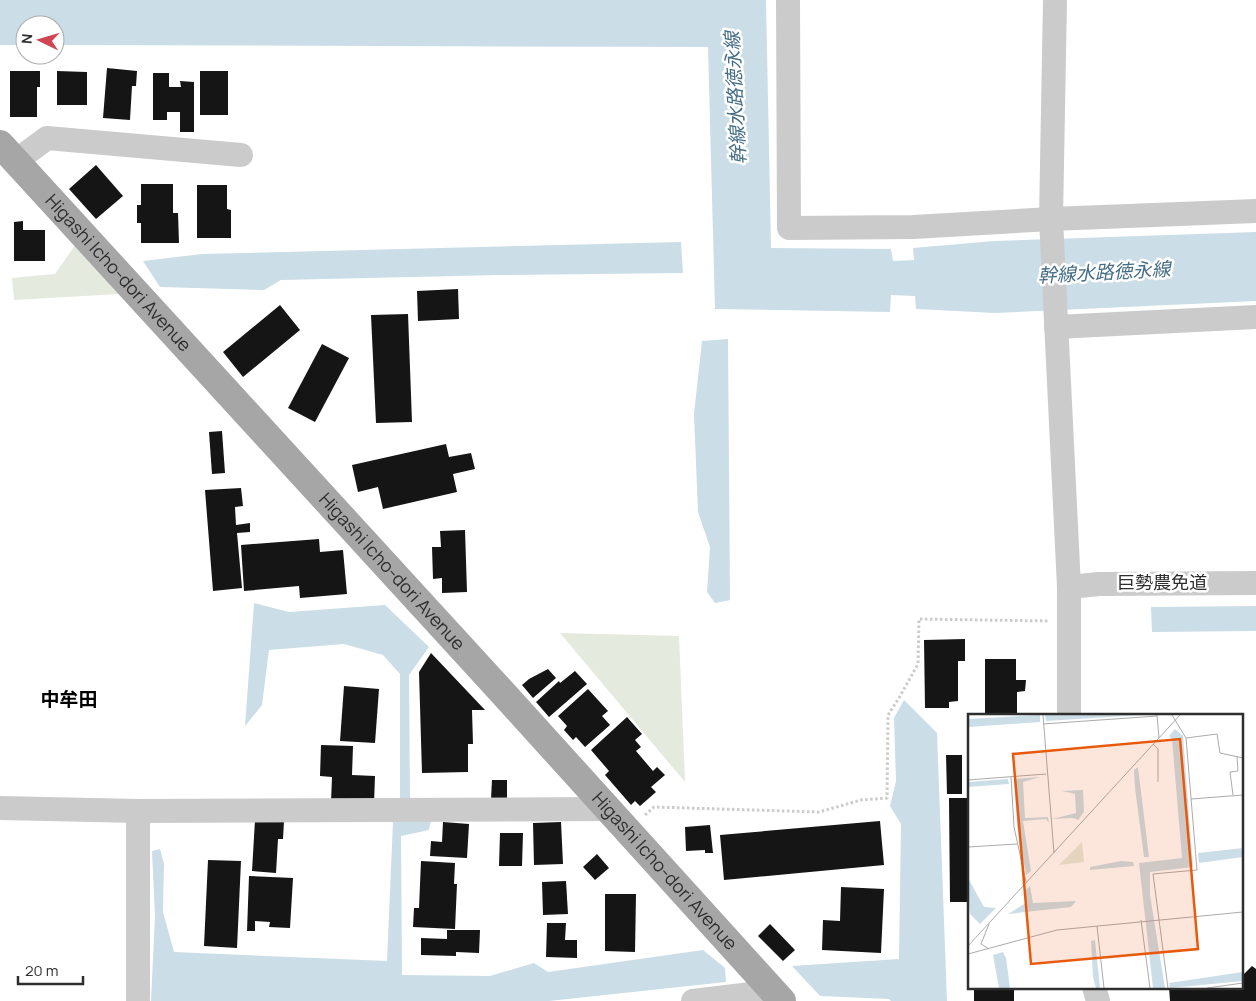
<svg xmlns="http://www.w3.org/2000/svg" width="1256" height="1001" font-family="Manrope,'Noto Sans JP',sans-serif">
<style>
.green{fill:#e4eadd}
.water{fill:#cbdde7}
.building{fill:#151515}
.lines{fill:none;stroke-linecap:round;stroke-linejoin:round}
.path{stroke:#cbcbcb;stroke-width:3;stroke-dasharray:2.5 2.5;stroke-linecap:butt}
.minor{stroke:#cbcbcb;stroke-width:24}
.major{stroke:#a6a6a6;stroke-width:28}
.labels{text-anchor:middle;stroke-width:5;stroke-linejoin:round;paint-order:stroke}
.street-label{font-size:18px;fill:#2e2e2e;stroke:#fff}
.water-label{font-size:19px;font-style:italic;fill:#456e86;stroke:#fff}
.neighbourhood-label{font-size:19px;font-weight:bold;fill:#000;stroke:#fff}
.inset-road{fill:none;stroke:#ababab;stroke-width:1}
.view{fill:#e8590c;fill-opacity:0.15;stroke:#e8590c;stroke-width:2.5}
.inset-edge{fill:none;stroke:#2e2e2e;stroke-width:2.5}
</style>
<rect width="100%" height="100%" fill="#fff"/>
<!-- green -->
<g class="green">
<polygon points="76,244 118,294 14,300 12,278 55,274"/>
<polygon points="560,633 679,636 685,782"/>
</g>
<!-- water -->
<g class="water">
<polygon points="0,0 766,0 771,248 891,249 893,261 914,260 913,248 994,241 1256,232 1256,301 995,313 916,309 915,296 891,295 890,312 715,309 708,47 55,45 55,25 25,25 25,45 0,45"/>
<polygon points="681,242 683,273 500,275 281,280 264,290 160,287 143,261 202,254"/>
<polygon points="728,339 730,600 715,603 707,592 710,547 698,512 694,414 702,341"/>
<polygon points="254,603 289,612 385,605 429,647 409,675 410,801 400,800 400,674 383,655 344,644 269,650 262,705 245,726"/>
<polygon points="1256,606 1256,631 1152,632 1151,607"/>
<polygon points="904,700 937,733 947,1001 891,1001 889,999 820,996 792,966 899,959 901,824 890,806 896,781 894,718"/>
<polygon points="431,820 429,830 401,836 402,975 490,976 534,963 548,972 703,950 725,968 726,982 549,1001 151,1001 155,916 152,851 160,849 164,864 163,912 174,952 387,961 393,822"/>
</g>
<!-- building -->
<g class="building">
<polygon points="107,68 137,71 136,86 132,86 130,120 103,118"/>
<polygon points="10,71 40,71 40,87 37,87 37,117 10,117"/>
<polygon points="57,71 87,72 87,105 57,105"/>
<rect x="200" y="71" width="28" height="44"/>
<polygon points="153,73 169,73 169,87 181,87 180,81 194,82 194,132 180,132 180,112 167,112 167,120 153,120"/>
<polygon points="96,165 123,196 96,219 69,189"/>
<polygon points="141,184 173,184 173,213 178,213 179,243 141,243 141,223 137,223 137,205 141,205"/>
<polygon points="197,185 227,185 227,209 231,210 231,238 197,238"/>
<polygon points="23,221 23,230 45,230 45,261 14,261 14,222"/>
<polygon points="458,289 459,319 418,321 417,291"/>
<polygon points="280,305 300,330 243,377 223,352"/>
<polygon points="408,314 412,422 376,423 371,315"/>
<polygon points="322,344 349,358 315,422 288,408"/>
<polygon points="222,431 225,473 212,474 209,432"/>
<polygon points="446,444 449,457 471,453 475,469 453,474 457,492 383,509 378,487 358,492 352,465"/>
<polygon points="241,488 243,506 235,507 236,525 250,523 250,532 237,533 242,588 213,591 205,490"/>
<polygon points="465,530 467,592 442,593 442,578 433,579 432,547 441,547 440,531"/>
<polygon points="319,539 320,552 343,550 347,594 300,598 299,586 244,591 241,545"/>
<polygon points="965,639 965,661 958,661 958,701 949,702 949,708 925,708 924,640"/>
<polygon points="431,653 485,710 472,710 473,744 468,744 468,772 422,773 419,672"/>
<polygon points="985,659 1016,659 1016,680 1026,680 1025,691 1017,692 1017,715 985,715"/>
<polygon points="548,669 556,678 533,698 522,685 529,679"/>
<polygon points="575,671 587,684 549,717 536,702 559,681 560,683"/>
<polygon points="344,686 379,689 375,743 340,741"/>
<polygon points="588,689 608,711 602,716 610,725 585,747 576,737 573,740 564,730 567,726 558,716"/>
<polygon points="627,717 642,734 635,740 641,747 636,751 653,771 657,767 665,775 651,787 656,792 640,806 635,801 631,805 605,775 609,771 591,750"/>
<polygon points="321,745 353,746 352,775 375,776 374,804 331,802 332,777 320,776"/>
<polygon points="946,755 962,755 962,794 947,794"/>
<polygon points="492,780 507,780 507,800 491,799"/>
<polygon points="949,798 970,798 970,902 950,902"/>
<polygon points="255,820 284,821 283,839 278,839 276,873 252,871"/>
<polygon points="880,821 884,865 724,880 720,835"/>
<polygon points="443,822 469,824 467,858 430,856 431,841 442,842"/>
<polygon points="561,822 563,864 534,865 533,823"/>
<polygon points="710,825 713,853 705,853 705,850 686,851 685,827"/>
<polygon points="500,833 523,833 522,866 499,866"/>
<polygon points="597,854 609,868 595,880 583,867"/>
<polygon points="208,860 241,861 237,948 204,946"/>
<polygon points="421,861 455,863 454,884 457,884 455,929 413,927 414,908 419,908"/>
<polygon points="249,876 293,878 290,928 269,927 270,922 255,921 255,931 247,931"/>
<polygon points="566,881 568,914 543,915 542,882"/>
<polygon points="841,887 884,889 881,953 822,950 823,920 840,921"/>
<polygon points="605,894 636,894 635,952 605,951"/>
<polygon points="547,923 566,923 565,940 577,940 577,958 546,957"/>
<polygon points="770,924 795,950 783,961 758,936"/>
<polygon points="447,930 480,930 479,953 456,952 456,956 421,955 421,938 447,939"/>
<polygon points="1252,966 1256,969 1256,1001 1170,1001 1169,987 1242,987 1242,971 1244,974"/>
<rect x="974" y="987" width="40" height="14"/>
</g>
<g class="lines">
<!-- path -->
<polyline class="path" points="645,815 654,807 819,812 861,800 887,798 888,715 899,698 918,664 919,619 1048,621"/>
<!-- minor -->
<g class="minor">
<polyline points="788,0 789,228 913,227 1051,219 1256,211"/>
<polyline points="1055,0 1051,219 1069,587 1069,715"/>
<polyline points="16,161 47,138 241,155"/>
<polyline points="1056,327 1256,317"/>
<polyline points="1069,587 1099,584 1256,583"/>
<polyline points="0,808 138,811 610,809"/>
<polyline points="1094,987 1098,1001"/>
<polyline points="138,1001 138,811"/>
<polyline points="693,1001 751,994 771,988"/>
</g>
<!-- major -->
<path class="major" id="s1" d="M0 144 502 692 782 1001"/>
</g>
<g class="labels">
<!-- street labels -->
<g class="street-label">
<text dy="6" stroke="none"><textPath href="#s1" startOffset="175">Higashi Icho-dori Avenue</textPath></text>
<text dy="6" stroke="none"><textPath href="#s1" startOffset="580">Higashi Icho-dori Avenue</textPath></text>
<text x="1162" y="589">巨勢農免道</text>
<text dy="6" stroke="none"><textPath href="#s1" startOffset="985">Higashi Icho-dori Avenue</textPath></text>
</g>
<!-- water labels -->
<g class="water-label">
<text transform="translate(735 98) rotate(-93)" y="7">幹線水路徳永線</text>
<text transform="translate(1104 272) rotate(-3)" y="7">幹線水路徳永線</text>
</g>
<!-- neighbourhood labels -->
<g class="neighbourhood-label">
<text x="69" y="706">中牟田</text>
</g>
</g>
<!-- overview -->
<g transform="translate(968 714)">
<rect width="275" height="275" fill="#fff"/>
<path d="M114 128 116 148 91 151Z" fill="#e4eadd"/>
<path d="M72 1V8L0 13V5ZM77 1H173L78 7ZM207 15 215 22 225 153 182 158V181L197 274H185L171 149 214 144 204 25 201 22ZM170 53 181 143H176L167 74 166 56ZM72 63 55 68 57 104 80 103 81 109 78 105 55 107 63 157 58 161 49 113 46 65ZM40 65 41 70 0 73V68ZM115 76 116 98 110 106 105 104 84 105 108 99 107 80 94 77ZM275 134V143L231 149 230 139ZM153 147 165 148 166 152 122 156V153ZM0 164 16 193 28 194 12 210 2 200ZM62 172 65 189 108 187 103 193 40 200 58 189 57 177ZM127 226 132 274H128L125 263 123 227ZM35 238 38 244 42 274H31L25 241ZM275 258V267L202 274 201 269Z" fill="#cbdde7"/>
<path class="inset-road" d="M75 1 86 139M189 1 191 24M75 10 189 2M218 24 249 20 252 39 275 44M185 30 190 35V68M43 63 46 113 58 168M0 66 78 60M265 81 262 58 270 57 269 42M223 85 275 81M0 133 49 130M173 206 182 274M21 210 13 230 21 235M129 212 136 274M0 232 212 1M0 240 89 216 275 198M200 274 185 160 229 156 218 24 204 1M239 274 275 269"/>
<path class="view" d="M212 25 230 235 63 250 45 40Z"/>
<rect width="275" height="275" class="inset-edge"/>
</g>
<!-- north arrow -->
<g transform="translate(40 40) rotate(275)"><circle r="24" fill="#ffffff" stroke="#ababab"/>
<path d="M0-4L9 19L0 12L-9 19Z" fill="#d14451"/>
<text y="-8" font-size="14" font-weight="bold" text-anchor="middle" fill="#2e2e2e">N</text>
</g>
<!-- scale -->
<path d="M18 976v8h65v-8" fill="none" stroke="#2e2e2e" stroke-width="2.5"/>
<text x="25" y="976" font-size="15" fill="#2e2e2e" stroke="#ffffff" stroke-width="4" paint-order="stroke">20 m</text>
</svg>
